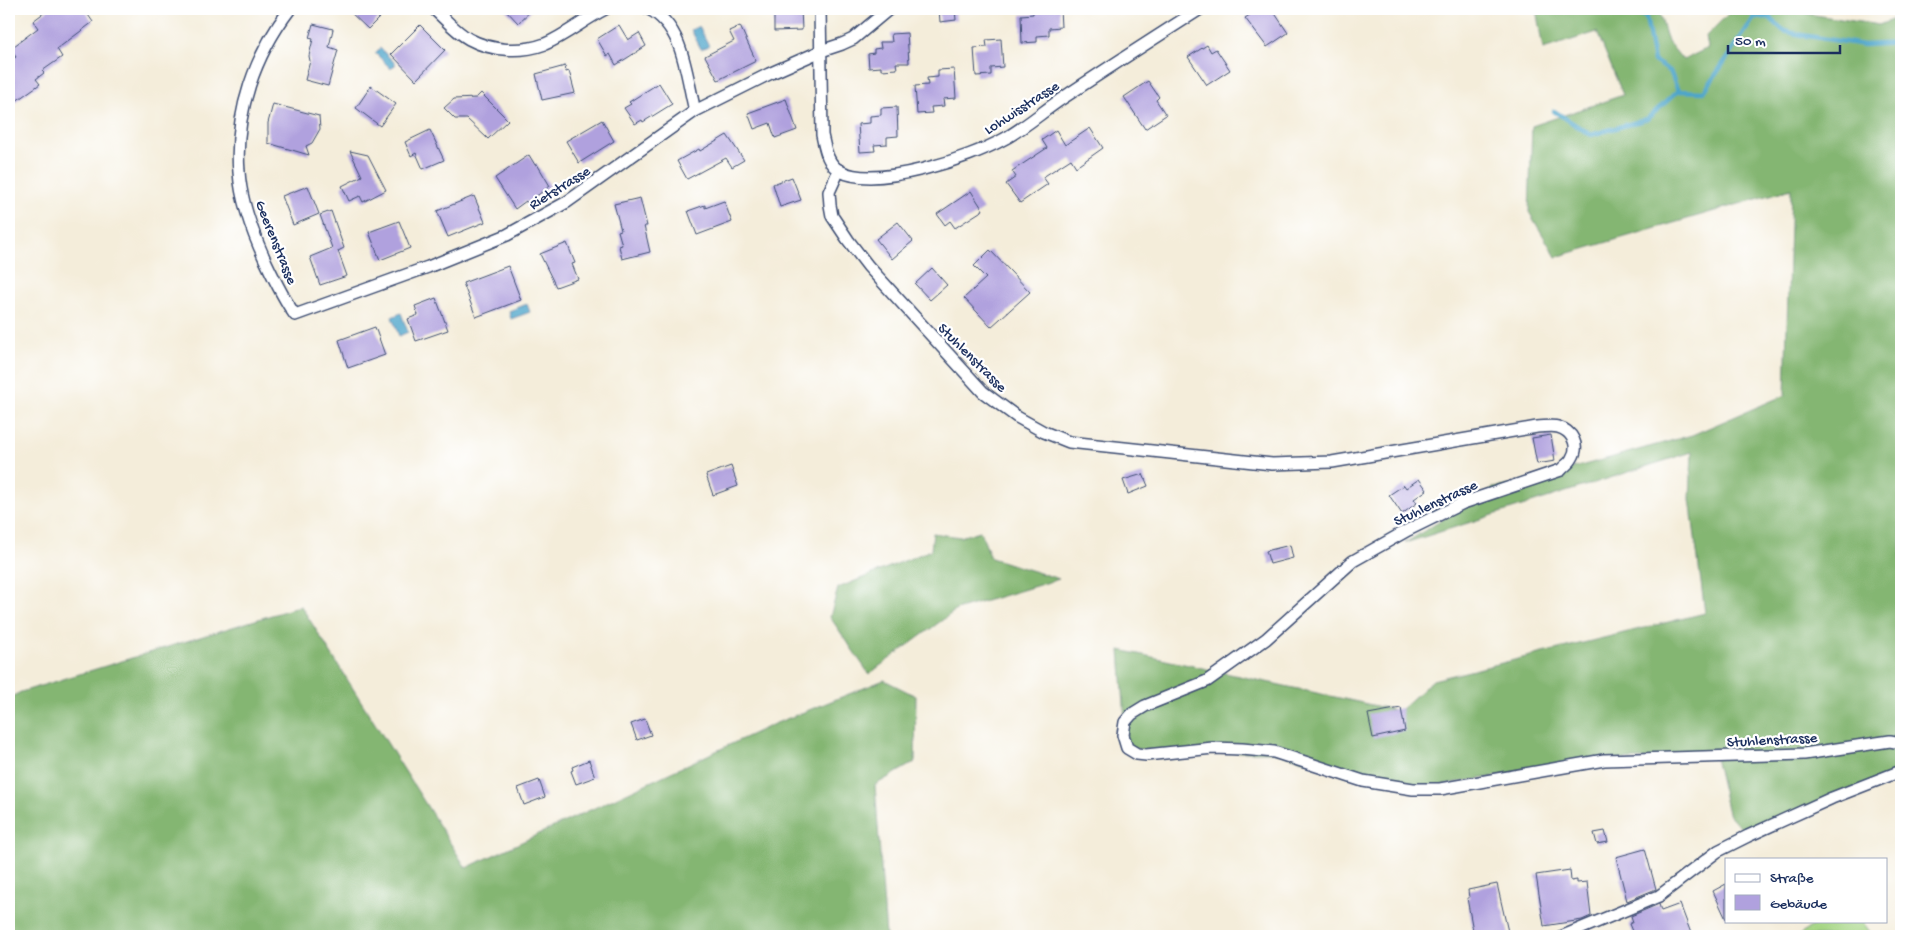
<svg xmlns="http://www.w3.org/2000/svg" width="1910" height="945" font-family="'Gochi Hand',sans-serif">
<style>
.green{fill:#a5d584;stroke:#608271}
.forest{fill:#84b672;stroke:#507268}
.water{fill:#4da5ca;stroke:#346a94}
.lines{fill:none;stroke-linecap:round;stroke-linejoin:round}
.stream{stroke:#4da5ca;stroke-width:4.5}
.building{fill:#b0a1de}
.street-casing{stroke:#3c4c71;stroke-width:14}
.street{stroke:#fff;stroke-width:11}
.labels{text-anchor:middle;stroke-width:4.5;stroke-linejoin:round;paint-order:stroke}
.street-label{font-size:15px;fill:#1b2f5e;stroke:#fff}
</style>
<rect width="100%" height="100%" fill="#fff"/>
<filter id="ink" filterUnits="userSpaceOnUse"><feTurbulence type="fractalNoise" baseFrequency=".02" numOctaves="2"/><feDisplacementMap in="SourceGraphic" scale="10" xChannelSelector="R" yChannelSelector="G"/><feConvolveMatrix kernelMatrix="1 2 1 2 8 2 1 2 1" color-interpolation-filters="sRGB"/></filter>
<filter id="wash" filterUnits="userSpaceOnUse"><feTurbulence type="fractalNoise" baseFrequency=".0096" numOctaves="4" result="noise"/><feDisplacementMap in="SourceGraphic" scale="20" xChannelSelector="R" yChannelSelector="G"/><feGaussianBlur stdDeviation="1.12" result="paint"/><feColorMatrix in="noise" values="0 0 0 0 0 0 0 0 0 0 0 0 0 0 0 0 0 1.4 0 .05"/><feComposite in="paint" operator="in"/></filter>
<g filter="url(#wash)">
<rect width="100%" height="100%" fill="#f4edda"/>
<!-- green -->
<polygon class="green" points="1819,921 1862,921 1873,936 1798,936"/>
<!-- forest -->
<g class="forest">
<polygon points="1536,9 1650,9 1660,15 1668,42 1683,60 1708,48 1706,36 1733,9 1796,9 1809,14 1879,25 1899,17 1898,9 1901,9 1901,771 1748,836 1728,813 1715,757 1604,760 1413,789 1274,752 1172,752 1127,748 1120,650 1399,711 1433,680 1705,613 1690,499 1692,452 1405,543 1493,488 1512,485 1692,435 1785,395 1791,189 1556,257 1529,212 1532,126 1623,95 1597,32 1543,49"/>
<polygon points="980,531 991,558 1059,579 956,610 869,674 830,617 838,588 931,550 933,533 960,537"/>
<polygon points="301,606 466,868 774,724 884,680 916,696 915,762 875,785 886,936 9,936 9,698 21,692"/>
</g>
<!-- water -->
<g class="water">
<polygon points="699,26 709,46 701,49 691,30"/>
<polygon points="380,48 396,64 391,69 375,53"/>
<polygon points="527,304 530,312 511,319 509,311"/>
<polygon points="401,313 408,332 399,336 392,317"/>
</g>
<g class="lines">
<!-- stream -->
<g class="stream">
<polyline points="1628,9 1646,17 1654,61 1670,71 1678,91 1704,92 1754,18 1769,17 1784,31 1802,35 1864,45 1901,43"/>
<polyline points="1554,111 1591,135 1647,119 1678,91"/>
</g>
</g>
<g id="blocks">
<!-- building -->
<g class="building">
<polygon points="49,9 84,9 93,22 57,49 62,57 42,71 44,73 36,79 40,84 9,106 9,62 16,57 10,49 38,28 33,21"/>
<polygon points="347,9 388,9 368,29"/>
<polygon points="505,9 533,9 518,23"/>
<polygon points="774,9 801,9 802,30 774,31"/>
<polygon points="939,9 955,9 956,20 940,22"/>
<polygon points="1033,9 1060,9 1061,27 1049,28 1049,35 1037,36 1037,42 1022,43 1021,15 1033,14"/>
<polygon points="1259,9 1272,9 1288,33 1267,47 1245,18"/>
<polygon points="313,24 333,29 329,47 338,50 328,86 305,80 310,61 309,56 313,39 309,38"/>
<polygon points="420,25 445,50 416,80 391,54"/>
<polygon points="619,25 628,40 639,33 646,46 616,65 610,54 607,56 597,39"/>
<polygon points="740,26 756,61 718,80 705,56 734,41 729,31"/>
<polygon points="907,33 909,63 896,63 897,69 881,70 881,67 869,68 868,54 874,53 874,49 881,48 880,42 892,42 891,34"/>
<polygon points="1001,39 1003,67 991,68 991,75 976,76 974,48 987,47 986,40"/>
<polygon points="1207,45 1211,52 1216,49 1230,70 1207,85 1188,57"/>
<polygon points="565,66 566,72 569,71 575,93 542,100 536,74"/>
<polygon points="954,69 956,98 943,99 944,106 931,107 932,113 917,114 915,86 928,85 927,78 938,77 938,70"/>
<polygon points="1148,81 1159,97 1156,100 1166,115 1145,129 1124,97"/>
<polygon points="659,83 672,104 643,122 642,120 635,124 624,108 631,104 629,102"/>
<polygon points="371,86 396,104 380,126 356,108"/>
<polygon points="481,93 508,120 488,139 467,119 455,119 444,108 454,99 476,98"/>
<polygon points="786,99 797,130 775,138 770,123 754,129 748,113"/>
<polygon points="273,104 319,116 320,129 312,143 306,146 309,155 268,143 268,123"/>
<polygon points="897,107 898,136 887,137 887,144 874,145 875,151 860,152 858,124 870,123 870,116 881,115 881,108"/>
<polygon points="602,120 614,141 579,163 566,141"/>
<polygon points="1090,128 1103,148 1076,167 1071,159 1043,177 1048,184 1020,203 1006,184 1016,177 1012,171 1047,148 1042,140 1056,130 1065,145"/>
<polygon points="430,130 444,160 423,169 416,153 411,156 405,142"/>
<polygon points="727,135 744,160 732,167 726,158 687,179 677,161 699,149 700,151"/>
<polygon points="350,151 368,155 386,190 363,202 360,196 349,201 342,186 362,176"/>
<polygon points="529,155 535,165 537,164 550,186 527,203 526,201 515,209 495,178"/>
<polygon points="792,177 801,200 780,207 773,184"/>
<polygon points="308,186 319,214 293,225 282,196"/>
<polygon points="971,191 983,210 955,228 950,221 945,225 937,214"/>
<polygon points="474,196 485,222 448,237 437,211"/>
<polygon points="640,198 647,226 644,226 650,252 622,259 619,246 622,245 618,231 621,230 614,204"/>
<polygon points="724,201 732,222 697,235 688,211 705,205 705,208"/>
<polygon points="331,211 344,248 338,251 347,276 320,285 310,257 332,248 320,215"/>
<polygon points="399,221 410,248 380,260 369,232"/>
<polygon points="898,222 913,241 892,259 876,239"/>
<polygon points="567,243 575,263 572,264 578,279 556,287 540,254"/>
<polygon points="990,250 1030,292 991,327 964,298 986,278 974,266"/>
<polygon points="508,266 521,300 476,317 463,283"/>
<polygon points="932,268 947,285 930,300 915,284"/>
<polygon points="436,298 448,330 416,341 408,319 418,315 415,306"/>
<polygon points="375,327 385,355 348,368 339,340"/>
<polygon points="1551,435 1555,461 1537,464 1532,438"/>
<polygon points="731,466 738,486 713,495 706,475"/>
<polygon points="1143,474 1148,486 1128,494 1123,480"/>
<polygon points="1419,479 1427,490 1414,499 1417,503 1402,514 1389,495 1404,485 1406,488"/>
<polygon points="1290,545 1293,558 1270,564 1266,551"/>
<polygon points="1401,708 1405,731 1373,738 1368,714"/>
<polygon points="645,719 651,735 637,740 631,724"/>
<polygon points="589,760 595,777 576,784 571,771 573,770 572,767"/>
<polygon points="539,780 545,797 524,805 518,788"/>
<polygon points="1605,831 1608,842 1597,844 1594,833"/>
<polygon points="1645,849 1656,889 1627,901 1616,857"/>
<polygon points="1570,870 1571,881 1577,880 1577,883 1587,882 1591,916 1582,920 1544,926 1536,875"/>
<polygon points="1497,884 1509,936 1474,936 1467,898 1469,898 1468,890"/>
<polygon points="1726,884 1726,919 1713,891"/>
<polygon points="1659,904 1661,911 1680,904 1692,936 1634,936 1629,924 1633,922 1631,916"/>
</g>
</g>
</g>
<g filter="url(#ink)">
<use href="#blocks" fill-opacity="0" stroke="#3c4c71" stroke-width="1"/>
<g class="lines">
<!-- street casing -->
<g class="street-casing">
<g id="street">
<path d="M290 9C255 55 234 113 239 172 241 203 253 234 266 262 275 281 283 298 295 315L428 267 507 235 567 202 695 111 769 74 821 51 842 44 853 39 889 9"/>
<path d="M434 9C445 19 456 32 469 39 491 51 521 53 545 44 566 35 585 19 605 9"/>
<path d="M649 9C684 27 686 75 695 111"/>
<path d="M820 9 822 135C825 148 827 164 840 171 876 190 970 158 1004 139 1024 128 1041 113 1060 100 1106 69 1153 39 1200 9"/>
<path d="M839 170 829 192 830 205 832 216 848 240 868 266 983 392 1017 417 1044 432 1069 442 1272 464 1332 462 1537 427C1544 427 1552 425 1558 427 1572 431 1580 445 1572 458 1570 463 1564 466 1561 470L1463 503 1408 530 1353 561 1266 639 1207 681 1145 706 1132 714 1125 722 1123 735 1127 748 1137 754 1146 755 1213 748 1242 749 1274 752 1363 781 1413 789H1440L1604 760 1804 754 1890 741 1901 743"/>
<polyline points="1563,936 1659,896 1718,851 1748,836 1832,798 1901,771"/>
</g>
</g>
<!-- street -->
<use href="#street" class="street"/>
</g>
</g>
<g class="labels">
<!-- street labels -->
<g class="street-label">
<text transform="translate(1021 107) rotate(-33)" y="5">Lohwisstrasse</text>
<text transform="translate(559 187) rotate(-32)" y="5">Rietstrasse</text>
<text transform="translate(277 242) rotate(68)" y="5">Geerenstrasse</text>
<text transform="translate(973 357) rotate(45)" y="5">Stuhlenstrasse</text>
<text transform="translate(1435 502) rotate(-25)" y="5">Stuhlenstrasse</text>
<text transform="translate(1772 739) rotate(-3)" y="5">Stuhlenstrasse</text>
</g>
</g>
<!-- margin -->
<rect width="1910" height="945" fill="none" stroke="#fff" stroke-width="30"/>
<!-- legend -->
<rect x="1725" y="858" width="162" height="65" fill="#ffffff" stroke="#a4acbf"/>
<rect x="1735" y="874" width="25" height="8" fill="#ffffff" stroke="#a4acbf"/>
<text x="1770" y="882" font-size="15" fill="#1b2f5e">Straße</text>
<rect x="1735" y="895" width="25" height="15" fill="#b0a1de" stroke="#a4acbf"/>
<text x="1770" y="908" font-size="15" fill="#1b2f5e">Gebäude</text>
<!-- scale -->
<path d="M1728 45v8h112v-8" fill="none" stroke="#1b2f5e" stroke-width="2.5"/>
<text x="1735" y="45" font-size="15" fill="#1b2f5e" stroke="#ffffff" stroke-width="4" paint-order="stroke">50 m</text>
</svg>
